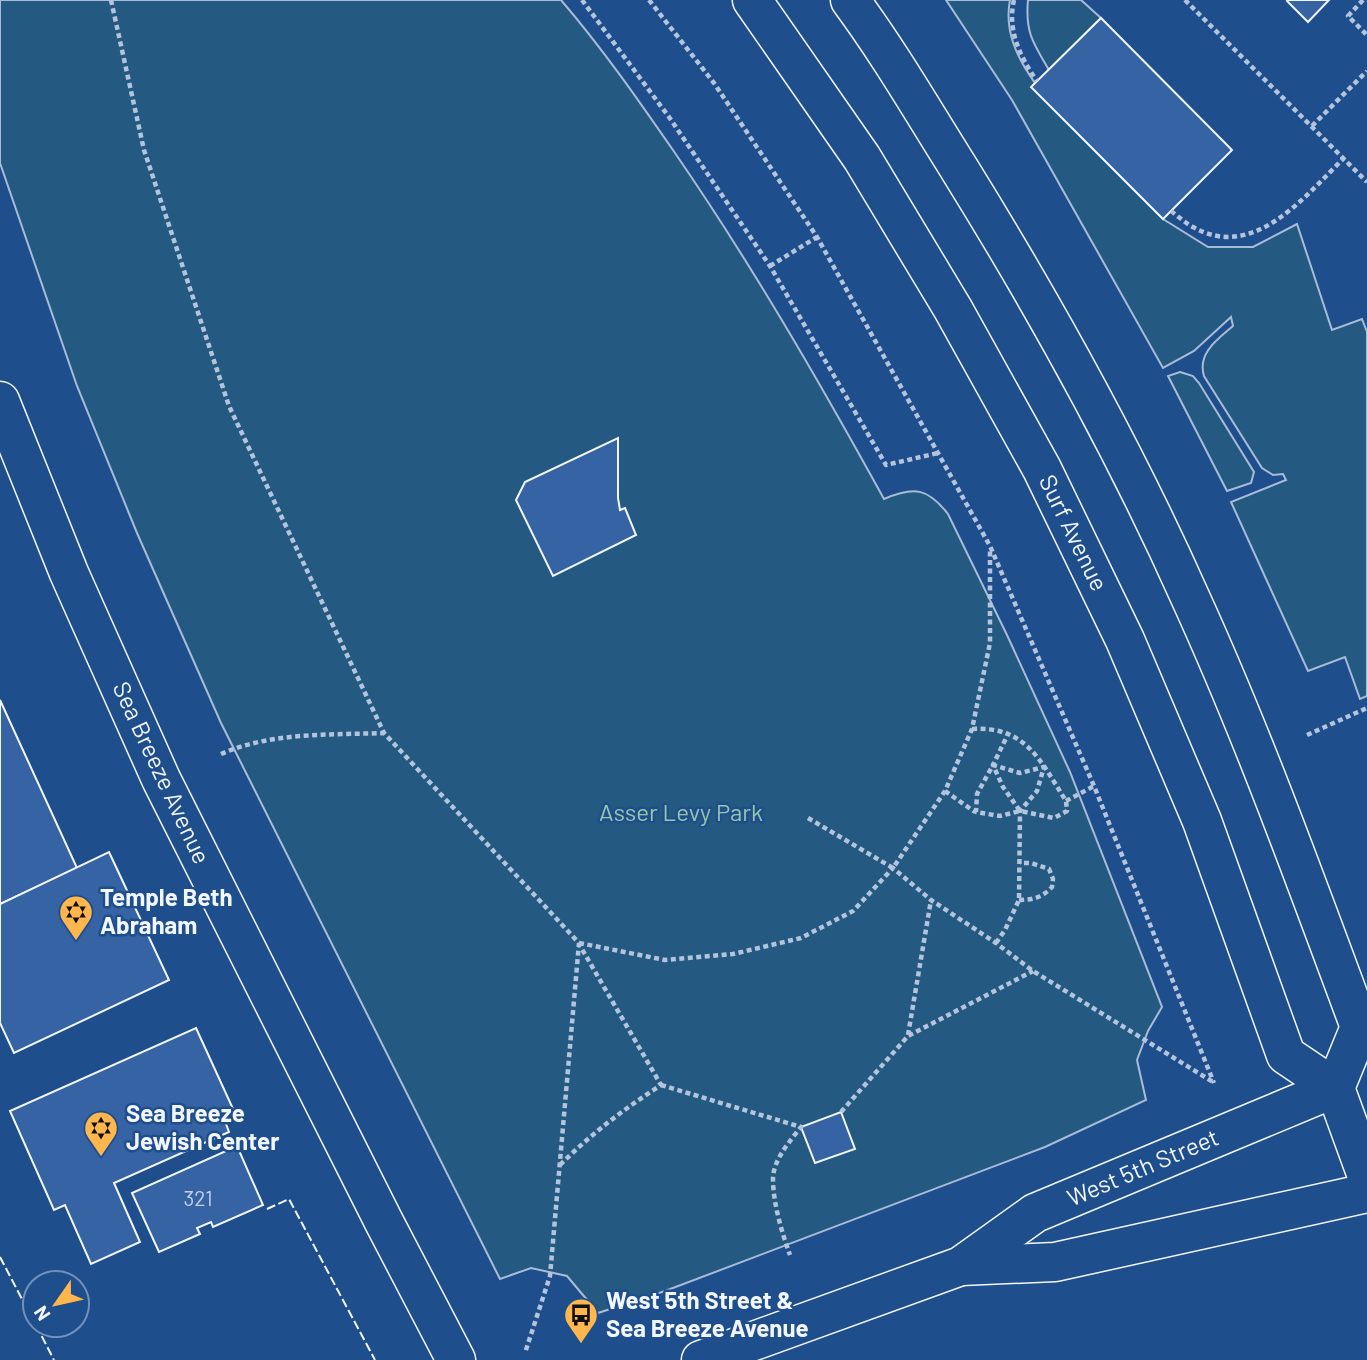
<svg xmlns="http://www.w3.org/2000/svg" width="1367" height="1360" font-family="Barlow,sans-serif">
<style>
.green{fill:#245a82;stroke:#a8bbd7;stroke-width:2}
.building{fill:#3563a3;stroke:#f2f6ff;stroke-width:2}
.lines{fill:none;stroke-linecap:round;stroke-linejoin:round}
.minor-casing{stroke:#f2f6ff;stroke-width:41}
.major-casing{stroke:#f2f6ff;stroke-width:41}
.path{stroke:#b3c4dc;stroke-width:4.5;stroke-dasharray:5 3.5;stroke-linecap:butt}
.minor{stroke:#1f4e8c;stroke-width:38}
.major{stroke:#1f4e8c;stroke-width:38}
.fence{stroke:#f2f6ff;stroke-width:2;stroke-dasharray:9 3.5;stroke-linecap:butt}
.labels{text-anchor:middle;stroke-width:5;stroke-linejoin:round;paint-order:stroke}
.number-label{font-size:21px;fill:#c3d1e8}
.street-label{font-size:24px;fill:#f2f6ff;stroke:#1f4e8c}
.park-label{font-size:24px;fill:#97c8a6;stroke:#1f4e8c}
.poi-label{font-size:24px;font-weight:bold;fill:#f2f6ff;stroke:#1f4e8c;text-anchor:start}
</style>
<rect width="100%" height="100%" fill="#1f4e8c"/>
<!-- green -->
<g class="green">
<path d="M0 0H561C603 49 639 101 675 153 752 265 819 381 884 499 914 486 928 488 948 514L1007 635 1070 772 1162 1007 1148 1031 1137 1060 1146 1100 1045 1147 665 1291 598 1313 567 1276 531 1268 500 1279 221 723 137 533 77 386 0 163Z"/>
<path d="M946 0H1010C1004 31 1017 58 1035 83L1032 87 1163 219 1208 247H1253L1297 224 1332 330 1362 319 1367 332V696L1360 699 1345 657 1308 671 1231 502 1286 480 1283 474 1273 475 1262 468 1204 376C1197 353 1218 339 1233 326L1231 317 1194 351 1163 368 1012 100Z"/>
<path d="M1028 0H1081L1101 18 1049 70C1033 43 1025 32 1028 0Z"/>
<polygon points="1180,372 1193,376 1199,383 1254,472 1251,483 1227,491 1168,376"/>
</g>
<!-- building -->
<g class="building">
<polygon points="1288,0 1329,0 1308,22 1287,1"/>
<polygon points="1101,18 1232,150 1163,219 1031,87"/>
<polygon points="618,438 618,498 620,510 625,508 636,535 553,576 516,500 525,482"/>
<polygon points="0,700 77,868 0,904"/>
<polygon points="109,852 169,980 14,1053 0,1023 0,904"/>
<polygon points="196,1028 234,1111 223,1116 229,1132 114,1183 140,1242 91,1264 65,1205 54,1210 10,1111"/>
<polygon points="841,1112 855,1149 815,1163 801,1127"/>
<polygon points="237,1146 263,1205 213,1227 211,1222 197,1228 200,1234 159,1252 132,1193"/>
</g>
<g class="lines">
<!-- minor casing -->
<g class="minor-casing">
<g id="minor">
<polyline points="0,401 69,573 161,779 384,1222 456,1360"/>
<polyline points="961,1266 1055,1262 1367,1193"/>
<polyline points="701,1360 961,1266 1035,1213 1335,1088"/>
</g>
</g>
<!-- major casing -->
<g class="major-casing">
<g id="major">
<polyline points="752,0 862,158 953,309 1042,469 1125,640 1202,821 1286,1055 1335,1088 1367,1176"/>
<path d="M850 0C890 54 924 113 960 170 1045 307 1124 449 1190 597 1254 737 1306 882 1360 1027L1335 1088"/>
</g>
</g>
<!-- path -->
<g class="path">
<polyline points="111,0 144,150 229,406 384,733 579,943 550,1276 525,1353"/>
<polyline points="582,0 669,117 770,266 886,465 938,453"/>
<polyline points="649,0 714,83 817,237 990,546 1094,786 1214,1083"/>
<path d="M1014 0C1007 30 1020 57 1037 81"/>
<polyline points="1185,0 1367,182"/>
<polyline points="1363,0 1348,16 1367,35"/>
<polyline points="1312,126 1367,71"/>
<path d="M1171 211C1178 216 1185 223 1193 227 1254 262 1305 196 1344 158"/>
<polyline points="770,266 817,237"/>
<path d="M972 729C1026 726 1040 760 1066 801L1067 811 1054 818 1020 811 1003 787 993 765 1009 732"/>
<polyline points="1307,735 1367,708"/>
<path d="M221 754C271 732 330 735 384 733"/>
<polyline points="945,791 975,812"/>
<polyline points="1066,801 1094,786"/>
<polyline points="808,818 893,868 945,791 972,729 990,643 990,550"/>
<path d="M1019 900C1033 900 1043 897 1052 887L1053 879 1049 869 1031 863H1020"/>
<polyline points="579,943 665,960 733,954 801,938 853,911 893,868 931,900 996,943 1033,971 1213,1082"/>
<polyline points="996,943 1005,930 1019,900 1020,811 1037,791 1044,767 1020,773 993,765 977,794 976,812 1000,816 1020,811"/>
<polyline points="908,1035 931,900"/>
<path d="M661 1085 801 1127C790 1141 773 1160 773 1179 773 1203 782 1233 790 1255"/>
<polyline points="841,1112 908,1036 1033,971"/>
<path d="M560 1165C591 1134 624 1109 661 1085L579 944"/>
</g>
<!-- minor -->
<use href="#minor" class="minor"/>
<!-- major -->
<use href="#major" class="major"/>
<!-- fence -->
<g class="fence">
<polyline points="267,1209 289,1199 375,1360"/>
<polyline points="0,1257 35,1324"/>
<polyline points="36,1325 54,1360"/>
</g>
</g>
<!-- icons -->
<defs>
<g id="synagogue-pin" transform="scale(1.75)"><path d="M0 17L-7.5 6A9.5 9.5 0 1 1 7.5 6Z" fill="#ffb74d" stroke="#1f4e8c"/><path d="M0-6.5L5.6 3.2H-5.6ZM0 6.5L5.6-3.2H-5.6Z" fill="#111"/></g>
<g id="bus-pin" transform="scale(1.75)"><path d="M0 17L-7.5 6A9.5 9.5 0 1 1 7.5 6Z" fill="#ffb74d" stroke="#1f4e8c"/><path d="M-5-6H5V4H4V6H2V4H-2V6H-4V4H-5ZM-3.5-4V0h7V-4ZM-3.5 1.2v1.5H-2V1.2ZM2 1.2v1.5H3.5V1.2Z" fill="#111"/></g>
</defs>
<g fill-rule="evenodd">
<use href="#synagogue-pin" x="76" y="912"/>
<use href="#synagogue-pin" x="101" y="1128"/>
<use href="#bus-pin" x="581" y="1315"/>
</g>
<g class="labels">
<!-- number labels -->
<g class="number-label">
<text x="198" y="1206">321</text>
</g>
<!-- street labels -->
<g class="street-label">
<text transform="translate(1073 533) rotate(64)" y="8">Surf Avenue</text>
<text transform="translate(161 773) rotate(65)" y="8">Sea Breeze Avenue</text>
<text transform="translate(1143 1168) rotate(-23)" y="8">West 5th Street</text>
</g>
<!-- park labels -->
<g class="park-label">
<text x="681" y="821">Asser Levy Park</text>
</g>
<!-- poi labels -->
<g class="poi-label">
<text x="100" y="906">Temple Beth<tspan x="100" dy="28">Abraham</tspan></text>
<text x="126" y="1122">Sea Breeze<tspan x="126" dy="28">Jewish Center</tspan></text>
<text x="606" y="1309">West 5th Street &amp;<tspan x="606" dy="28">Sea Breeze Avenue</tspan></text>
</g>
</g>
<!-- north arrow -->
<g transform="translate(56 1304) rotate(236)"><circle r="33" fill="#1f4e8c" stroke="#7391ba" stroke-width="2"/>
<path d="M0-5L12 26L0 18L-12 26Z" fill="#ffb74d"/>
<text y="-10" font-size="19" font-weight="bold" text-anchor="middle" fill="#f2f6ff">N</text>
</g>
</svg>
